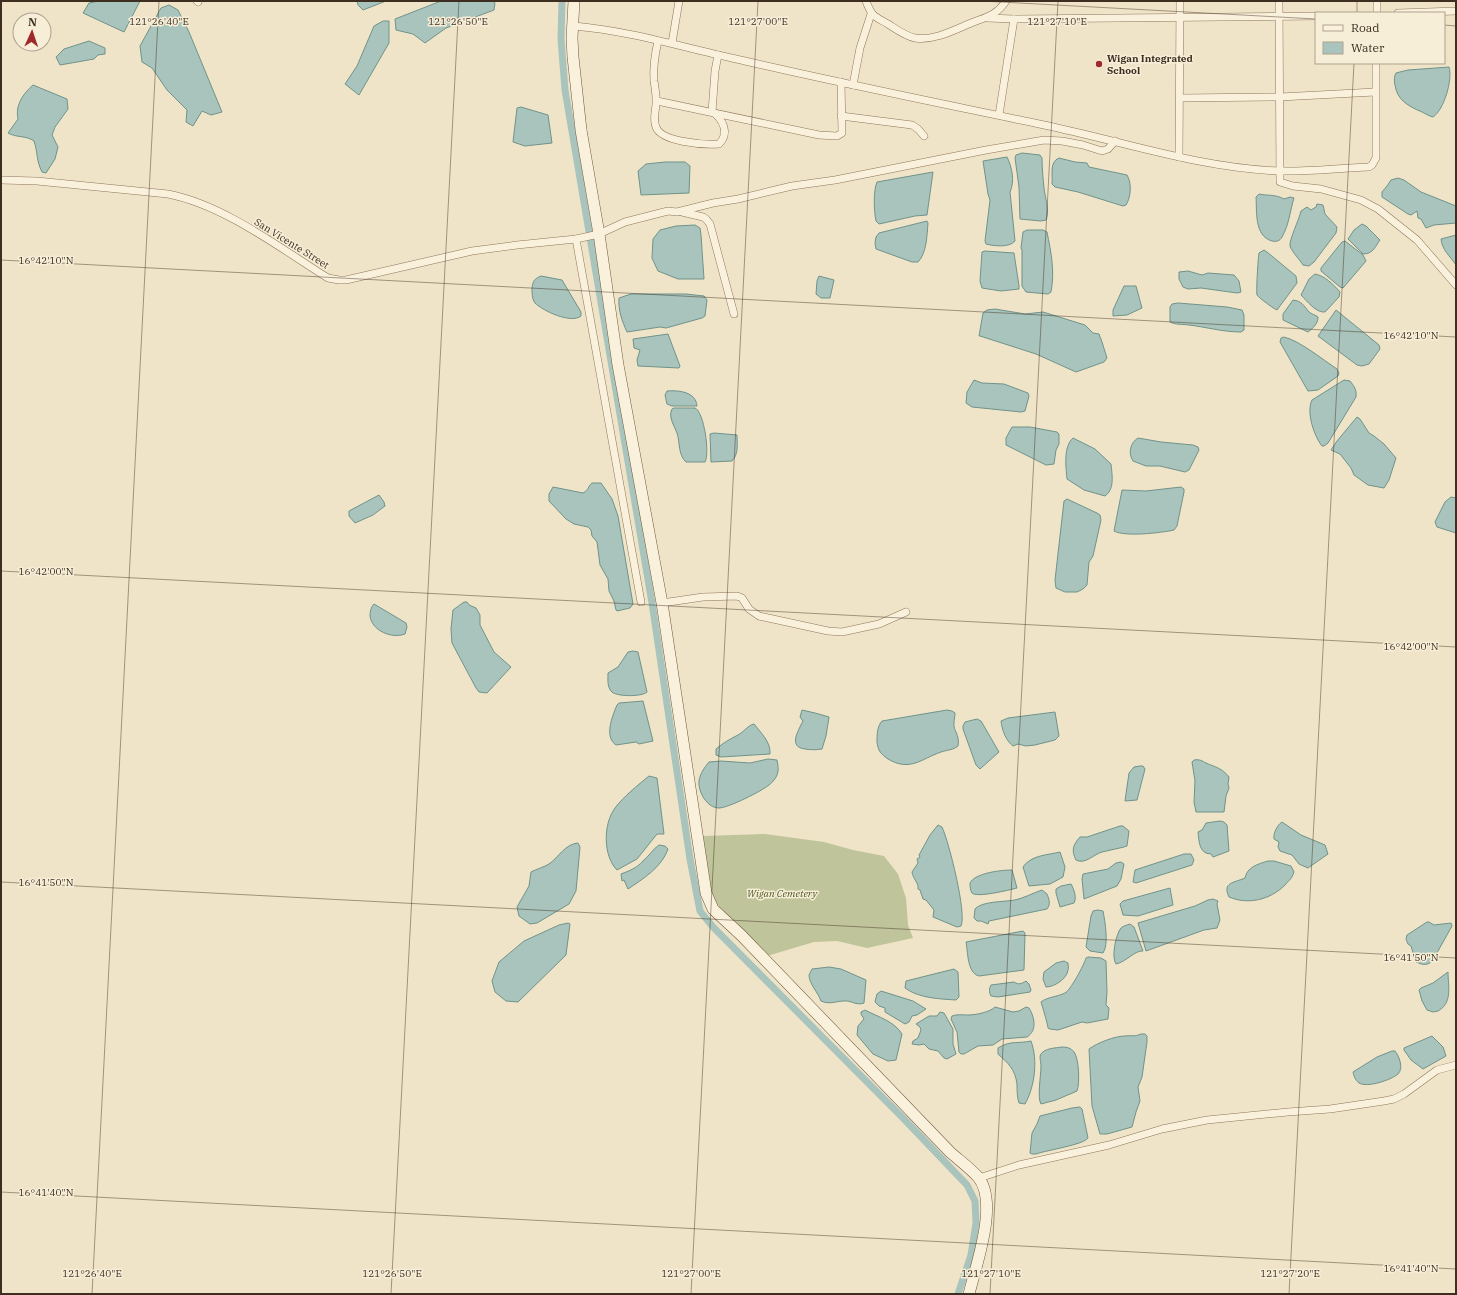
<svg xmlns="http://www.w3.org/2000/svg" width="1457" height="1295" font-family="'IBM Plex Serif',serif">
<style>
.cemetery{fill:#bfc49a}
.water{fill:#a9c4bc;stroke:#6f938a}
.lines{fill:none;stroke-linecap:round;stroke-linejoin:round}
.canal{stroke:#a9c4bc;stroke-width:7}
.street-casing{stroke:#8d765c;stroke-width:8}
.secondary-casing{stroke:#6f573f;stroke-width:12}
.street{stroke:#faf1dc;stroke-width:7}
.secondary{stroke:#faf1dc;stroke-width:11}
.ticks{fill:none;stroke:#3d2e20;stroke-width:1;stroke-opacity:0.45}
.poi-dot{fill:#9e2a2b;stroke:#f7eed8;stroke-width:1.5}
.labels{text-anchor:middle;stroke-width:3;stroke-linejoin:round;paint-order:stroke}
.poi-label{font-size:10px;font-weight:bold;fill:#3d2e20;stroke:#f7eed8;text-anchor:start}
.street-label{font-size:10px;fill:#3d2e20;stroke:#f7eed8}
.park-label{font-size:10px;font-style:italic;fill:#4d5a26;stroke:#f7eed8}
.ticks-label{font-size:10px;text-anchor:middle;fill:#3d2e20;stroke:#f7eed8;stroke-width:3;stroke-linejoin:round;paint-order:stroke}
</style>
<rect width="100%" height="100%" fill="#f0e4c8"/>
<!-- cemetery -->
<polygon class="cemetery" points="765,834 824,842 853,850 884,856 898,874 906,898 908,925 913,938 867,948 837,941 814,942 767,956 732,922 711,896 703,836"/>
<!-- water -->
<g class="water">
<polygon points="99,1 140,1 124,32 83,13 89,3"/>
<polygon points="357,1 386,1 363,10 358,5"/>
<polygon points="441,1 493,1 495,3 494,10 446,28 425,43 413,34 396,30 395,19"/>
<polygon points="169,5 178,10 189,32 222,112 211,115 202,111 193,126 186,122 187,110 167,90 152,68 142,62 140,46 161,8"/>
<polygon points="383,21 389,21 389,43 359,95 345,84 357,66 374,26"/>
<polygon points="89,41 105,48 105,54 98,55 94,59 60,65 56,57 64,49"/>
<path d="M1449 67C1453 79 1444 110 1433 117 1429 116 1426 114 1422 112 1408 106 1397 100 1395 85 1394 81 1394 76 1396 73L1408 70Z"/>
<path d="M33 85 67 99 68 109 55 127 52 135 58 147 55 159 46 173 42 172C36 160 38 153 34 141 25 135 17 138 8 133L18 119C15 105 23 94 33 85Z"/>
<polygon points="521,107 548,115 552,143 525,146 513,142 517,108"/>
<path d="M1022 153 1040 155 1042 158C1042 168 1043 178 1044 188 1045 198 1050 210 1046 220L1041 221 1020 219 1019 187 1015 158 1016 155Z"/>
<path d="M1007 157C1012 167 1015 181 1010 192L1015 241C1009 248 994 246 986 244L985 241 990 200 988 194 983 161Z"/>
<path d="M1059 158 1075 162 1087 163 1089 167 1127 175C1132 183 1131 197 1126 205L1123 206 1078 192 1055 187 1052 184C1053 175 1049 162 1059 158Z"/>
<polygon points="665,162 685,162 690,166 689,193 641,195 638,171 646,164"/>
<path d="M933 172 927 215 915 216 879 224 876 221C874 212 873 191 877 182Z"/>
<polygon points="1398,178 1404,180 1421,192 1456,206 1456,223 1434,225 1426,228 1421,219 1418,218 1417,211 1411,215 1408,214 1382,197 1382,192 1387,186 1391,180"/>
<path d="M1259 194C1268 196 1275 194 1284 199L1290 197 1294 198C1290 211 1289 225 1282 237 1280 241 1276 242 1272 241 1254 236 1257 211 1256 197Z"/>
<path d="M1317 204 1323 205 1325 214 1337 227 1336 233 1314 262 1309 266 1303 265C1300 260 1292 252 1290 246 1289 240 1299 220 1301 211L1307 207 1311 210 1316 207Z"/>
<path d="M927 221 928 223C927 234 927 253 918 262H912L876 249 875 243 876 237 879 233Z"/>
<path d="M1362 224 1366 226 1380 240C1375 247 1373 254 1363 254L1348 239 1354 230Z"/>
<polygon points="695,225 700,228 701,235 704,279 678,279 658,271 652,258 653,239 660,230 676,226"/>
<path d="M1027 230H1043L1047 232C1051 252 1055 271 1051 292L1048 294 1026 292 1022 286V250L1021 248 1023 232Z"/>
<path d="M1456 235V265C1450 256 1442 250 1441 239Z"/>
<polygon points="1345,241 1363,255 1366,261 1343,288 1340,287 1321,271 1321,268 1342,242"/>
<path d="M1264 250 1267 252 1296 276 1297 283 1277 310C1274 309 1259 298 1257 295 1256 293 1258 258 1259 253Z"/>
<polygon points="985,251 1014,253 1019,286 1019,289 1001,291 982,288 980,281 982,252"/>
<polygon points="1188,271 1202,275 1208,273 1234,275 1239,281 1241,292 1237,293 1201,288 1188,289 1183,287 1179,279 1179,272"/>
<path d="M1315 274C1325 276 1333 284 1340 292L1339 297 1325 312C1316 313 1307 301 1301 295L1309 279Z"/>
<path d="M541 276 562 280 581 312V316C571 324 543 311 535 303 532 299 532 293 532 288 533 281 534 279 541 276Z"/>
<polygon points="819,276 834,280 830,298 821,298 816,294 817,281"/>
<polygon points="1124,286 1136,286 1142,308 1127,315 1113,316 1113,310"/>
<path d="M631 294H686L704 296 707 300 705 316 702 318 666 328 660 327 627 332C622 321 618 310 619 298Z"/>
<path d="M1293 300C1302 301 1304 306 1309 312 1311 314 1316 315 1318 317 1318 324 1313 328 1308 332L1283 320V314Z"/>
<path d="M1178 303 1227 307 1242 310 1244 315V330L1241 332C1223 332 1206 327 1189 325 1182 324 1176 325 1170 322V307L1172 304Z"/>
<polygon points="995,309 1025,314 1043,312 1085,325 1093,333 1099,334 1102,342 1107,358 1104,362 1076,372 1036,354 980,336 979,336 983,313 987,310"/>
<polygon points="1336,310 1379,345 1380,349 1369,364 1362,366 1357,365 1318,336"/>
<polygon points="668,334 680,366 679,368 638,366 637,360 640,350 634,348 633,339"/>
<path d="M1284 337C1300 341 1322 359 1337 369L1339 373 1338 376 1318 390 1308 391 1280 342 1281 338Z"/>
<polygon points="974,380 982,383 1004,384 1028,393 1029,396 1025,411 1021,412 972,407 966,403 967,392"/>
<path d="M1344 380 1350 381C1354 386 1357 390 1356 397L1328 443 1324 446H1322C1314 436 1306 412 1312 400Z"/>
<path d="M667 391C679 390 696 392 697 406H672L667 404 665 395Z"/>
<path d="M674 408H695C704 412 710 453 705 462H686C678 455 680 442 677 433 674 425 668 417 672 409Z"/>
<polygon points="1357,417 1360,419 1369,433 1374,436 1384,444 1396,458 1389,480 1384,488 1368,485 1354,475 1351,468 1340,454 1331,450 1337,441"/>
<polygon points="1012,427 1030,427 1057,432 1059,434 1059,444 1056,450 1054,464 1046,465 1006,445 1006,438"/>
<path d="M714 433 737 435C737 443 739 454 732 461L711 462 710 434Z"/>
<path d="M1073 438 1095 449 1111 464C1112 475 1115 489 1105 496L1084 490 1067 479C1066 467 1063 447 1073 438Z"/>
<path d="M1138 438 1161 442 1193 445 1198 447 1199 450 1189 470 1185 472 1160 466H1146L1133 461C1128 453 1130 443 1138 438Z"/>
<path d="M592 483H601L612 499 618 516 633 604 630 608 617 611 616 610 614 601 609 591 608 579 600 565 597 542 592 536 591 530 588 527 574 524 566 519 549 501V494L553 487 583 493C589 490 588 486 592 483Z"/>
<path d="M1181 487 1184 489V492L1177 526 1174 530C1160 533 1125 537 1114 531L1122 490 1146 491Z"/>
<polygon points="379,495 384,502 385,506 373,515 355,523 349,516 349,511"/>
<polygon points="1451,497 1456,498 1456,533 1437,527 1435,522 1445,502"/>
<polygon points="1067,499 1097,513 1100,515 1101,520 1093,556 1089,562 1087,585 1083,589 1077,592 1065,592 1056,588 1055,580 1064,501"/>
<polygon points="464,602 467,602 469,605 476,608 480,615 480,625 494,652 511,667 487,693 479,692 476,688 452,643 451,629 453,610"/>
<path d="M374 604 406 623 407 627 405 634C392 639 372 631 370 616 370 611 371 607 374 604Z"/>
<path d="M633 651 638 652 647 692C642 697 615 697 611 691 607 686 608 679 608 673L618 667 628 652Z"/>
<path d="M643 701 653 741 639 744 636 742 616 745C604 737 612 717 617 705L619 703Z"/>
<path d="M802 710 815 713 829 717 826 736 822 749C816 750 811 750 805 749 788 747 798 731 803 721L800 717Z"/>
<path d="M947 710 952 711 955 713C955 717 954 719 954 723 953 731 960 734 958 746 953 750 947 750 941 752 921 759 910 772 888 759 881 754 878 751 877 742 877 734 877 727 882 721Z"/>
<path d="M1055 712 1059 736 1055 740 1035 745 1026 746 1018 744 1013 746C1006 741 1002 730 1001 721L1008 718Z"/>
<polygon points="977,719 981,721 999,752 980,769 976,765 963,729 963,726 965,722"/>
<path d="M754 724C761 733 771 742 770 754L721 757 716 755V749C723 743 730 739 738 735 744 732 748 725 754 724Z"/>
<path d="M768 759 777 760C778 765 779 770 777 775 776 778 772 783 769 785 762 791 728 808 719 808 707 808 698 792 699 781 700 774 704 768 709 762L721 761 750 763Z"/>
<path d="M1194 760C1200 759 1202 761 1206 763 1215 767 1222 768 1229 777L1228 784 1229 788 1226 796 1224 812H1196L1194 802 1195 781 1192 762Z"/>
<polygon points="1140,766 1143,766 1145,769 1137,800 1125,801 1129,773 1134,767"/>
<path d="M649 776 657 778 664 834H657L637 859 617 870C603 856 603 824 615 808 623 797 638 785 649 776Z"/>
<path d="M1220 821 1224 822 1227 825 1229 851 1213 857 1211 854C1199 854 1199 841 1198 832L1202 830 1206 823Z"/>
<path d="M1282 822 1301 835 1325 845 1328 854 1308 868 1299 864 1292 855 1280 851 1278 847 1279 842 1274 839C1273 834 1277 825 1282 822Z"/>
<path d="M938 825 942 827C949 842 967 914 961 926L957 927 933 917 934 910 926 900 923 899 920 890 918 889C919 883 913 879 912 872L918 863 917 859 920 857 919 855 930 835Z"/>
<path d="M1120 826H1123L1129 831 1127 846 1124 847C1117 849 1109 850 1102 852 1094 854 1085 865 1076 860 1071 850 1073 845 1080 837H1087Z"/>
<path d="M578 843 580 847 576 891 569 904 537 923 530 924 519 916 517 907 529 886 531 872C537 869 544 867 549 864 559 857 565 844 578 843Z"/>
<path d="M659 845 665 846 668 849C662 867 643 879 628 889L624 880 622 881 621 874C629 871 637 868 643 861 649 856 653 849 659 845Z"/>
<path d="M1060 852 1065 867 1063 877 1050 884 1029 886 1023 867C1031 855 1048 855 1060 852Z"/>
<polygon points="1184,854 1191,854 1194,860 1192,865 1136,883 1133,882 1135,870"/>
<path d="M1268 861H1274L1291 866 1294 872C1292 879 1289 880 1285 885 1270 900 1248 905 1229 897 1222 882 1234 883 1245 878 1247 867 1258 864 1268 861Z"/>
<polygon points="1121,862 1124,864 1121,879 1117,886 1084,899 1082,879 1083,874 1108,869 1116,863"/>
<path d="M1012 870 1017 888C1009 890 977 898 972 893 970 890 970 886 970 883 975 873 1001 870 1012 870Z"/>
<path d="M1071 884C1074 889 1077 898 1074 903L1060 907 1056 893V889L1061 886Z"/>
<polygon points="1170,888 1173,905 1138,916 1123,915 1120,904 1123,901"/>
<path d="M1042 890 1047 894C1049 899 1051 904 1047 909L989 921 988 924 981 921H977L974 918 975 909C982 901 1004 902 1015 900 1024 898 1033 893 1042 890Z"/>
<polygon points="1213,899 1218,901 1217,904 1220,920 1217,928 1204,930 1146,951 1138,923 1195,906 1208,900"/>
<path d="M1098 910 1103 911C1105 921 1109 945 1103 953L1090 951 1086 947 1091 916 1093 911Z"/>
<path d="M1427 922H1429L1434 925 1451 923 1452 926 1433 960C1428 966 1423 965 1416 962L1411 946 1408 944 1406 939 1407 935Z"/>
<polygon points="568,923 570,924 566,955 518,1002 506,1001 495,992 492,981 499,962 524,941 559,925"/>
<path d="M1130 924 1134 927 1143 951C1135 950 1126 962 1116 964 1111 957 1116 934 1121 928 1123 926 1127 925 1130 924Z"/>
<path d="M1023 931 1025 933 1024 970 979 976C967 973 968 952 966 942Z"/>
<path d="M1088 957 1101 958 1106 961 1107 992 1106 1005 1109 1008 1108 1019 1087 1023 1082 1022 1058 1030 1050 1029 1048 1028C1048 1025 1042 1005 1041 1002 1047 997 1057 997 1065 993 1070 991 1084 965 1086 958Z"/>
<path d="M1064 961 1068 963C1068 966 1069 968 1068 970 1067 979 1054 987 1046 987L1043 979 1044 972 1056 963Z"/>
<path d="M829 967 841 969 866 980 864 1003C856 1006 851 1000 844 1001 836 1001 830 1005 821 1001 818 992 809 984 809 975L812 969Z"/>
<path d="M954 969 958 972 959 997 956 1000C940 999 918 998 905 988L906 981Z"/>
<path d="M1448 972C1448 985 1453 1003 1438 1011L1433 1012 1427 1010 1422 1001 1419 990 1421 988 1433 983Z"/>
<path d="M1026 981 1029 984 1031 990 1030 992 998 997 991 996C989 993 989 988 991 985L1014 982C1019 985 1021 984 1026 981Z"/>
<polygon points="881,991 913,1001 926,1009 917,1015 912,1016 909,1022 905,1024 885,1012 885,1008 879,1006 875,1002 877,994"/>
<path d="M995 1007 1013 1012 1019 1011 1026 1007 1029 1008C1034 1016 1038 1030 1027 1037L1002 1039 993 1045 978 1046 964 1054H961L959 1052 957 1032 951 1019 952 1016C957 1014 962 1015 968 1015 976 1015 990 1012 995 1007Z"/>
<path d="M865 1010C878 1017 894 1021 902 1034L896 1060 888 1061 873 1054 857 1035 858 1026 864 1019 861 1014V1012Z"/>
<polygon points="940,1012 944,1013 953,1029 953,1044 956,1054 947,1059 944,1058 938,1051 929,1049 924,1044 919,1045 912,1044 913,1041 918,1038 921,1030 920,1027 916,1024 929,1016 937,1016"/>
<path d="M1141 1034H1145L1147 1036V1042L1142 1077 1138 1087 1140 1101 1136 1112 1132 1127 1107 1134H1100L1092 1106 1089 1049C1097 1043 1115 1036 1125 1036 1132 1035 1134 1037 1141 1034Z"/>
<polygon points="1432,1036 1443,1047 1446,1056 1423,1069 1411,1060 1404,1050 1404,1048"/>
<path d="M1031 1041C1038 1060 1035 1086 1025 1104L1019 1103C1017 1097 1017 1090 1017 1084 1015 1069 1008 1063 998 1054V1048C1011 1040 1018 1044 1031 1041Z"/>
<path d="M1062 1047C1067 1047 1071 1048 1074 1052 1079 1058 1080 1084 1077 1091L1056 1100 1041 1104C1037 1098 1041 1075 1041 1066 1041 1063 1039 1056 1041 1054 1045 1048 1056 1048 1062 1047Z"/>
<path d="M1392 1051H1395C1399 1056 1404 1068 1398 1074 1391 1080 1367 1088 1359 1083 1355 1080 1354 1076 1353 1072L1377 1057Z"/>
<path d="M1080 1107 1082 1109 1088 1138C1083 1145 1047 1150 1036 1154H1032L1030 1153 1032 1133 1037 1124 1040 1116 1072 1108Z"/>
</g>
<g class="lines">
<!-- canal -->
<polyline class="canal" points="562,1 561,39 565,90 652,603 690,859 700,911 713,927 903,1118 967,1185 975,1201 976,1223 971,1255 958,1294"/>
<!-- street casing -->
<g class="street-casing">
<g id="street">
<polyline points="197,1 198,2"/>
<path d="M866 1C872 17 874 16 888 24 896 29 905 36 915 38 934 41 954 30 971 23 986 17 996 16 1006 1"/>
<polyline points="1279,1 1280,182 1293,186 1321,189 1361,200 1378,209 1417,240 1456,285"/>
<polyline points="1377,1 1377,13"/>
<polyline points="1398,13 1456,11"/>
<polyline points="987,18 1014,19 1316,16"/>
<path d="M574 26C632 31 688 49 745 61 844 84 944 104 1044 125 1121 141 1199 168 1279 171 1308 172 1339 168 1369 167L1372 165 1376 158V63"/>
<path d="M658 41C655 54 653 68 654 81 655 87 656 93 656 99 657 109 652 117 656 127 661 142 704 145 719 144 730 133 723 120 713 112"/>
<polyline points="672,43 679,1"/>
<polyline points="853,85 860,48 871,14"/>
<polyline points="1180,98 1280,97 1375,92"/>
<polyline points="657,101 819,135 837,136 842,133 841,82"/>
<polyline points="712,112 715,71 718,55"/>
<polyline points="999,115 1014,19"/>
<polyline points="841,116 912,125 918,129 924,136"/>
<polyline points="1179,157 1180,1"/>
<path d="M1 180 37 181 168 194C224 205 280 248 328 278L339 280H346L472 251 517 245 576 239 599 234 625 222 668 211 677 212 713 203 738 199 792 186 835 180 986 150 1044 140 1062 141 1083 145 1102 151 1108 149 1115 141"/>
<polyline points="682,212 703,217 706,219 710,224 734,314"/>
<polyline points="576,239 641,602"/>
<polyline points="662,603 703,597 737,596 742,598 749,609 759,616 828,631 842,632 879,624 906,612"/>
<polyline points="979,1178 1019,1165 1109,1145 1162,1129 1207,1120 1288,1112 1330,1109 1384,1101 1394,1099 1404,1094 1437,1070 1456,1065"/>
</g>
</g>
<!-- secondary casing -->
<g class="secondary-casing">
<path id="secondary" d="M574 1 572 38 573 57 581 130 599 234 618 365 662 603 706 893 713 909 742 936 950 1152C959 1160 970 1168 978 1177 999 1202 976 1265 969 1294"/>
</g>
<!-- street -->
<use href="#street" class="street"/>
<!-- secondary -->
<use href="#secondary" class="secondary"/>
</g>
<!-- ticks -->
<path class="ticks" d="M982 1 1316 19M1357 13V1M1444 25 1456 26M1 260 1456 337M1 571 1456 647M1 882 1456 958M1 1192 1456 1269M92 1294 159 1M391 1294 459 1M691 1294 758 1M990 1294 1058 1M1289 1294 1354 63"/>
<!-- markers -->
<circle class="poi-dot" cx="1099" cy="64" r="4"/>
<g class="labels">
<!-- poi labels -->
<g class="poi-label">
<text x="1107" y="62">Wigan Integrated<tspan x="1107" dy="12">School</tspan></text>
</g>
<!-- street labels -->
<g class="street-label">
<text transform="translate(292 243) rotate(32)" y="4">San Vicente Street</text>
</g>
<!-- park labels -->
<g class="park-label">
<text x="782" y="897">Wigan Cemetery</text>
</g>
</g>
<g class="ticks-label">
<text x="159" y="25">121°26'40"E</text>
<text x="458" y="25">121°26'50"E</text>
<text x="758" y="25">121°27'00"E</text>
<text x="1057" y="25">121°27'10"E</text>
<text x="46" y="264">16°42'10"N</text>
<text x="1411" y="339">16°42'10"N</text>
<text x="46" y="575">16°42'00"N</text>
<text x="1411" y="650">16°42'00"N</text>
<text x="46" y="886">16°41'50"N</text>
<text x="1411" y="961">16°41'50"N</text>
<text x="46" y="1196">16°41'40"N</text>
<text x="1411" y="1272">16°41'40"N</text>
<text x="92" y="1277">121°26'40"E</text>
<text x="392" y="1277">121°26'50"E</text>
<text x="691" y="1277">121°27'00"E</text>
<text x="991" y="1277">121°27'10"E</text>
<text x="1290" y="1277">121°27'20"E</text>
</g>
<!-- border -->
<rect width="1457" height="1295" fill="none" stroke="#3d2e20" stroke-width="4"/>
<!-- legend -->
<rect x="1315" y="12" width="130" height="52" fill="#f7eed8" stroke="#ada18e"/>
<rect x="1323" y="25" width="20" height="6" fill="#faf1dc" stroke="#ada18e"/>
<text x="1351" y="32" font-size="12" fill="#3d2e20">Road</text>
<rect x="1323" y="42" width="20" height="12" fill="#a9c4bc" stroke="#ada18e"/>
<text x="1351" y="52" font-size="12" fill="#3d2e20">Water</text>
<!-- north arrow -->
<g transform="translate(32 32) rotate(3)"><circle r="19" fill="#f7eed8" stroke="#ada18e"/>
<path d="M0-3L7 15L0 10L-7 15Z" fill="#9e2a2b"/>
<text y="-6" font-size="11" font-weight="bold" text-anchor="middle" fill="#3d2e20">N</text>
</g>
</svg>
